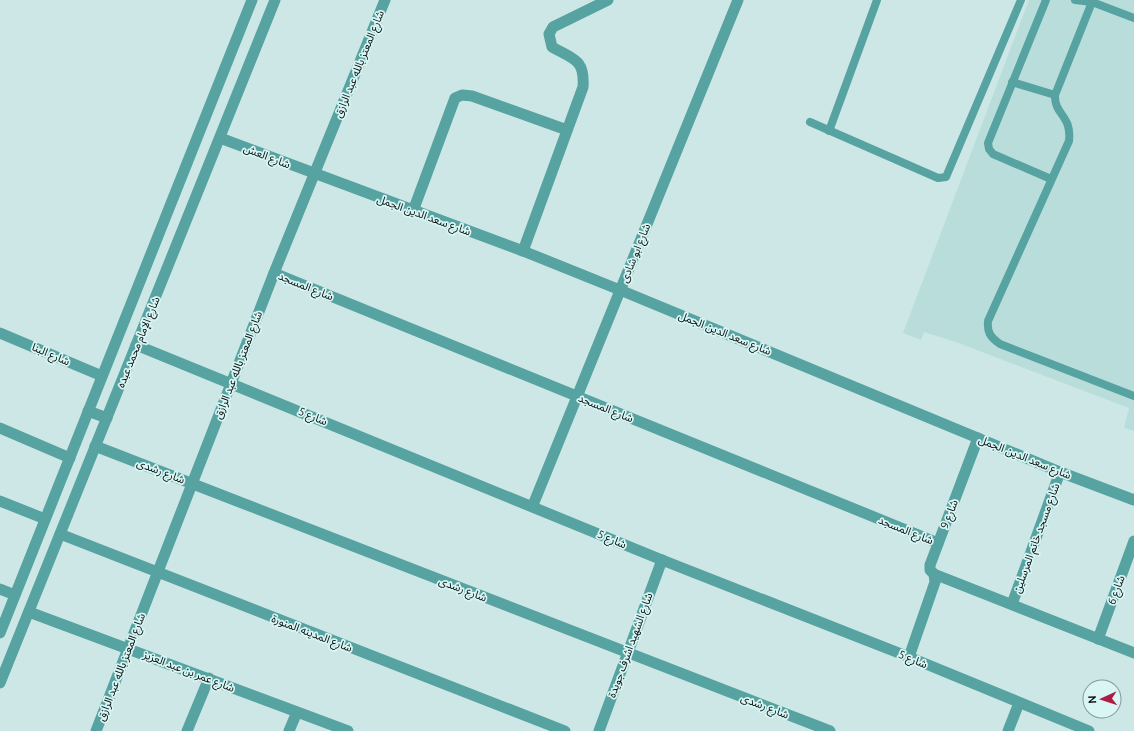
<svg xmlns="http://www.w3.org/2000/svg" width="1134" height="731" font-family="Ubuntu,'Noto Sans Arabic',sans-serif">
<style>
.built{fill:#b8dddb}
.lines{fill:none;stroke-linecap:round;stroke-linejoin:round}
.service{stroke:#56a3a1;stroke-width:8}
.minor{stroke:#56a3a1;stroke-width:11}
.tertiary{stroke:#56a3a1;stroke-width:11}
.labels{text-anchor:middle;stroke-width:3.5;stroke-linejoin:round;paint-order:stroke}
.street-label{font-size:11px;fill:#081212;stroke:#d9f5f4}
</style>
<rect width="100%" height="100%" fill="#cce7e6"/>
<!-- built -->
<polygon class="built" points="1029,0 1134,0 1134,431 1124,428 1129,408 956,342 924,332 921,340 903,333"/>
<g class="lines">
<!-- service -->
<g class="service">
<polyline points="1046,0 988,143 989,149 993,154 1051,179"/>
<polyline points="1075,0 1092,2 1134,18"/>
<path d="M1092 2 1055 95C1054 115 1072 115 1069 141L988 321C987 332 990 337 1000 344L1134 396"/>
<polyline points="1012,82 1055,95"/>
<polyline points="810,122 938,178 946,177 1021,0"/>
<polyline points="829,131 877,0"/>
</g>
<!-- minor -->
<g class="minor">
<polyline points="220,138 523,251 620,290 1060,472 1134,500"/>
<polyline points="413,211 455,98 462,95 472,96 567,130"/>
<path d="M523 251 583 87C585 59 573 59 552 47L549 34 553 27 608 0"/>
<polyline points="274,273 938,543"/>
<polyline points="0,333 102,376"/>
<polyline points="136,345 662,560 909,657 1089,731"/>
<polyline points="0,428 70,458"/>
<polyline points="95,446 830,731"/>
<polyline points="0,501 45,519"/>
<polyline points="533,505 738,0"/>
<polyline points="60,534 565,731"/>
<polyline points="934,574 1134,653"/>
<polyline points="0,589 15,595"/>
<polyline points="1012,604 1060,472"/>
<polyline points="29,612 348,731"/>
<polyline points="1098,639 1134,541"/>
<polyline points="909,657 935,582 934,574 930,570 930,565 978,438"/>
<polyline points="96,731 274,273 385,0"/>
<polyline points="187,731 209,678"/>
<polyline points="289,731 297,712"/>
<polyline points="599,731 662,560"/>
<polyline points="1008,731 1019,703"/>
</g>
<!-- tertiary -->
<g class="tertiary">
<polyline points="88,411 107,418"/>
<polyline points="0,633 252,0"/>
<polyline points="0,683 275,0"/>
</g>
</g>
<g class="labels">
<!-- street labels -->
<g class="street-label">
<text transform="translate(359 64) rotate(-68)" y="4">شارع المعتز بالله عبد الرازق</text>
<text transform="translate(267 156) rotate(21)" y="4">شارع العش</text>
<text transform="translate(424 215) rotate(20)" y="4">شارع سعد الدين الجمل</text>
<text transform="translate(635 253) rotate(-68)" y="4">شارع ابو شادى</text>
<text transform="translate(306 286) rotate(22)" y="4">شارع المسجد</text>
<text transform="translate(725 333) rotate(22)" y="4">شارع سعد الدين الجمل</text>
<text transform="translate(138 342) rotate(-68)" y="4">شارع الإمام محمد عبده</text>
<text transform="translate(51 354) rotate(23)" y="4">شارع البنا</text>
<text transform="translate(238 365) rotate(-69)" y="4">شارع المعتز بالله عبد الرازق</text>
<text transform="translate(606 408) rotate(22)" y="4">شارع المسجد</text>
<text transform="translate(313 416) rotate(22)" y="4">شارع 5</text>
<text transform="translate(1025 457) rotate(22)" y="4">شارع سعد الدين الجمل</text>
<text transform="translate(161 471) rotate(21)" y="4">شارع رشدى</text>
<text transform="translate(949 514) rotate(-69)" y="4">شارع 9</text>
<text transform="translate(906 530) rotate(22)" y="4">شارع المسجد</text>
<text transform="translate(1036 538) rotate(-70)" y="4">شارع مسجد خاتم المرسلين</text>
<text transform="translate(612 539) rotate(23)" y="4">شارع 5</text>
<text transform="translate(463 589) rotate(21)" y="4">شارع رشدى</text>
<text transform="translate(1116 590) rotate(-70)" y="4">شارع 6</text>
<text transform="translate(312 633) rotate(21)" y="4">شارع المدينه المنورة</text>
<text transform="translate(630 645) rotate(-70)" y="4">شارع الشهيد اشرف جويدة</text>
<text transform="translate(913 659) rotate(22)" y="4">شارع 5</text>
<text transform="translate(121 667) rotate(-69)" y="4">شارع المعتز بالله عبد الرازق</text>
<text transform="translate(189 671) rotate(21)" y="4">شارع عمر بن عبد العزيز</text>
<text transform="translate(765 706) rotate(21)" y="4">شارع رشدى</text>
</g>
</g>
<!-- north arrow -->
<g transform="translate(1102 699) rotate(267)"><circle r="19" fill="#d9f5f4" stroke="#859a9a"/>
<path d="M0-3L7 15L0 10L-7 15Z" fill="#af1b42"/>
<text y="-6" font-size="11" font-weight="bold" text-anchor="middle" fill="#081212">N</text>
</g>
</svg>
